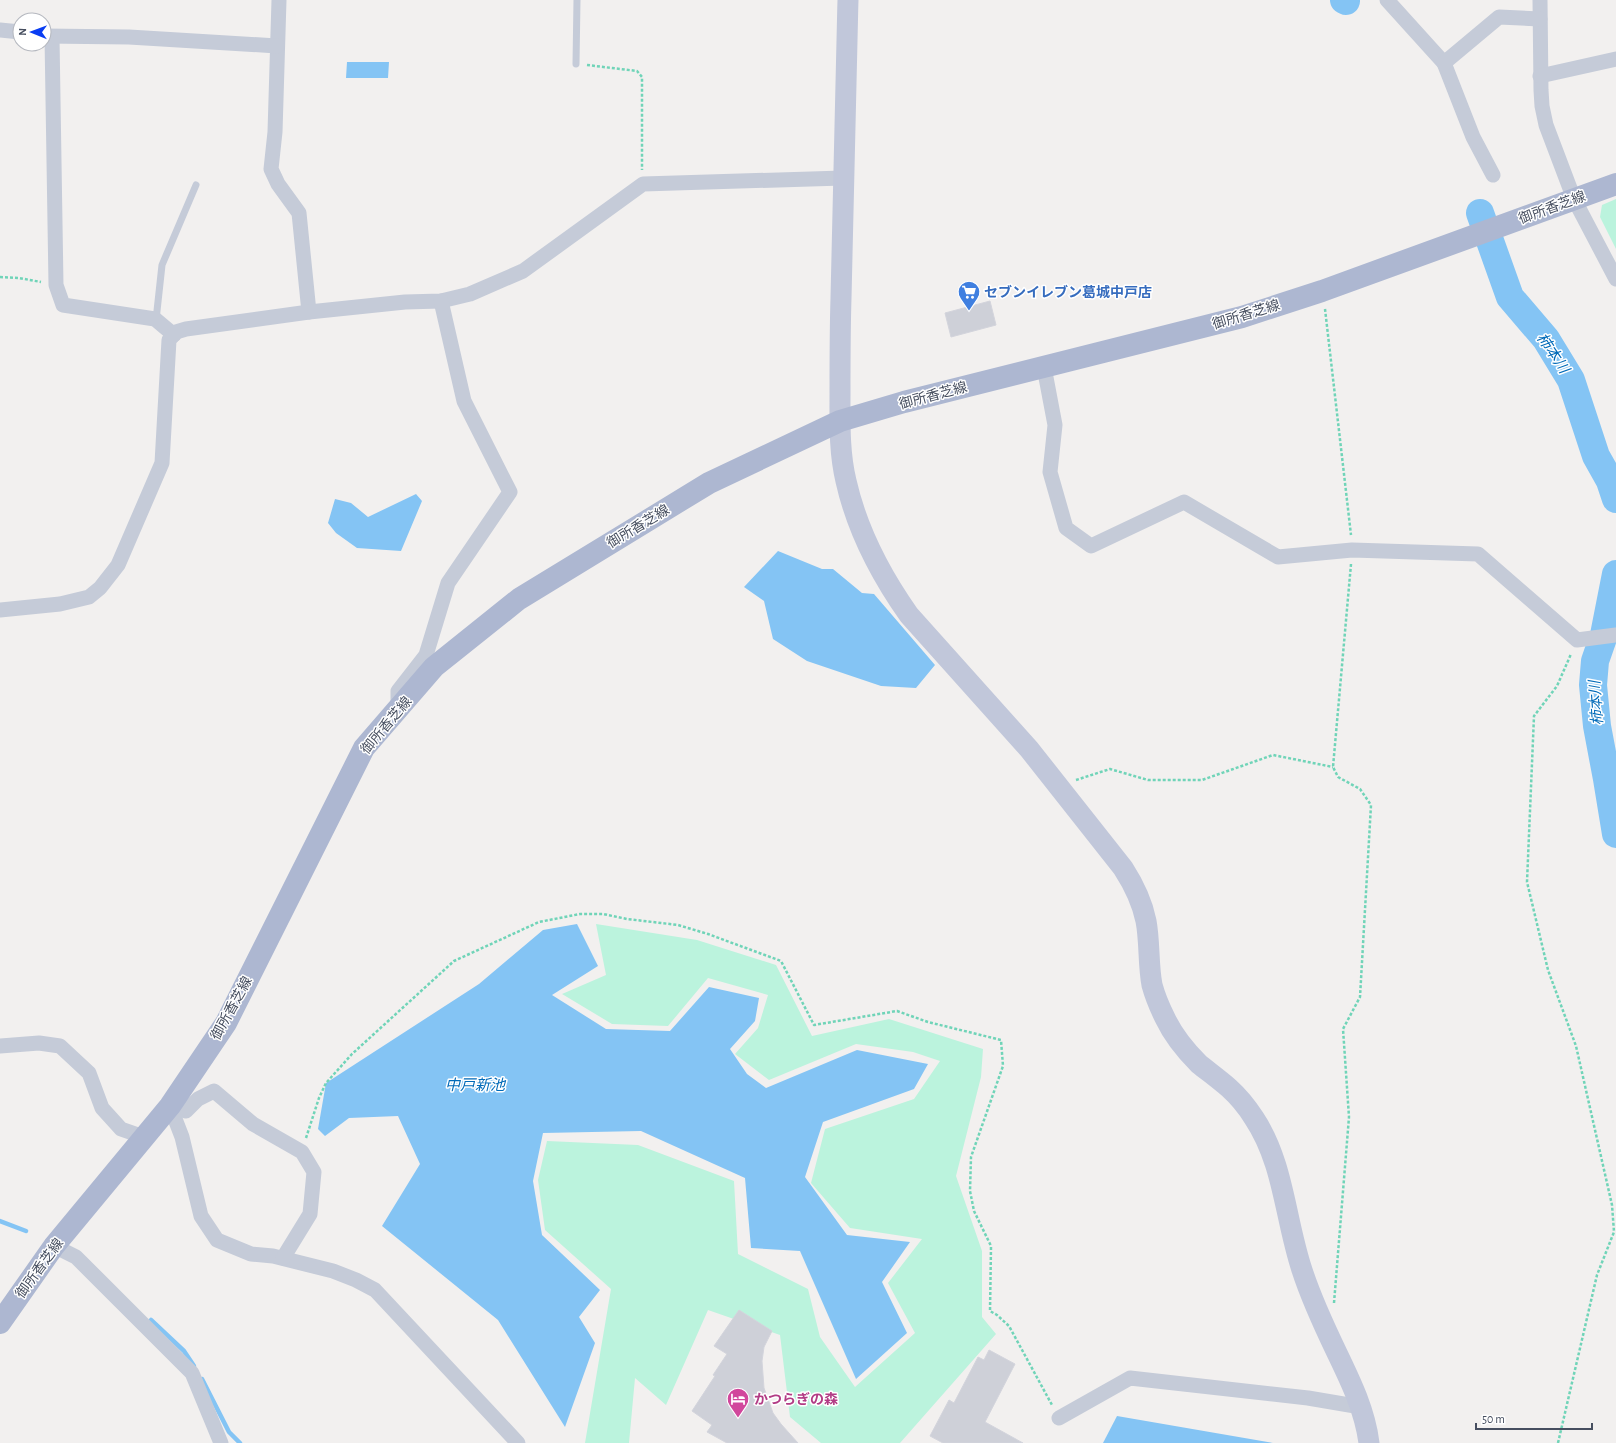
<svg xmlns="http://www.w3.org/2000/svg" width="1616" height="1443" font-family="'Alegreya Sans','Noto Sans JP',sans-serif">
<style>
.green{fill:#bbf3dd}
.water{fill:#84c4f4}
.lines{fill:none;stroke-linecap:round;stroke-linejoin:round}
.stream{stroke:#84c4f4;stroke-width:4.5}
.river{stroke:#84c4f4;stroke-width:28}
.building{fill:#ced0d8;stroke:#d3d4dc}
.path{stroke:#70d4b8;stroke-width:2.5;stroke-dasharray:3 2;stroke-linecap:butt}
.lane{stroke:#c5cbd8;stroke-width:7}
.street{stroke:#c5cbd8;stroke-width:15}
.secondary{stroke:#c1c7da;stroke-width:21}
.primary{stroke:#adb7d1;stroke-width:22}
.labels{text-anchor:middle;stroke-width:3;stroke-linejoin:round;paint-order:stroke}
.street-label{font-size:14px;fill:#464e5f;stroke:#fff}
.shop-label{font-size:14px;font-weight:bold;fill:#366cbe;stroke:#fff;text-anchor:start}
.hotel-label{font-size:14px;font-weight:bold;fill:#b23c85;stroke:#fff;text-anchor:start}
.water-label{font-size:15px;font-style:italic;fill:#006ab8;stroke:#fff}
</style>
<rect width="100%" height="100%" fill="#f2f0ef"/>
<!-- green -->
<g class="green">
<polygon points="1616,199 1616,249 1600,217 1602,205"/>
<polygon points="596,924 697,940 776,965 812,1036 889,1019 983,1049 981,1077 956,1176 982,1251 982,1317 996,1334 900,1443 821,1443 790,1417 780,1335 708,1310 666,1405 635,1378 629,1443 585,1443 611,1289 545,1230 538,1180 547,1141 638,1145 734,1181 738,1254 808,1289 820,1337 855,1387 915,1333 888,1283 922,1239 850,1228 811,1183 825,1129 914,1099 940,1061 913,1052 856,1044 769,1080 735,1054 758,1028 768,995 708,978 668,1026 612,1024 562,994 606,975"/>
</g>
<!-- water -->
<g class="water">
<polygon points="347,62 389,62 388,78 346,78"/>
<polygon points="416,494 422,501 401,551 357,548 336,533 328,523 335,499 351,503 368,517"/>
<polygon points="778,551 822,569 833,569 862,593 874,594 935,665 916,688 881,686 807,661 773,639 764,601 744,587"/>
<polygon points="577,924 598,966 552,995 606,1029 670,1031 709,987 759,998 755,1021 730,1049 747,1074 766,1088 857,1050 928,1064 914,1089 823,1122 805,1177 847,1235 910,1242 882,1282 907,1333 856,1379 800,1251 751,1248 745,1178 641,1131 543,1133 533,1181 542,1235 600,1290 579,1317 595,1343 565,1427 498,1320 382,1226 420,1164 398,1116 349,1118 325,1136 318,1129 326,1083 479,984 543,930"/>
<polygon points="1117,1416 1273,1443 1103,1443"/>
</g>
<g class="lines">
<!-- stream -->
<g class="stream">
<polyline points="0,1221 26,1231"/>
<polyline points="151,1320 184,1351 194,1366"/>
<polyline points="202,1379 229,1432 240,1443"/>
</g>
<!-- river -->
<g class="river">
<polyline points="1344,0 1346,1"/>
<polyline points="1480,213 1510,297 1546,339 1571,380 1596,456 1610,481 1616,499"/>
<polyline points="1616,574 1604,635 1595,661 1593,685 1597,726 1607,779 1616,834"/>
</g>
</g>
<!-- building -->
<g class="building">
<polygon points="990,301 996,325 951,337 945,313"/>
<polygon points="739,1310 772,1331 764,1347 762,1361 764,1388 773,1413 781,1424 798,1443 727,1443 707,1432 712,1425 692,1411 715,1376 713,1375 727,1354 714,1346"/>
<polygon points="989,1350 1015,1364 985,1422 1023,1443 943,1443 930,1436 949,1400 954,1403 978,1357 984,1360"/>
</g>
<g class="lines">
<!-- path -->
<g class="path">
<polyline points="587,65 637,71 642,77 642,170"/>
<polyline points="0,277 19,278 41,282"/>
<polyline points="1325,309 1351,535"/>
<polyline points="1076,780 1110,769 1148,780 1202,780 1273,755 1333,767"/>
<polyline points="306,1138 319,1098 326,1083 352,1054 454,961 539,922 580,914 603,914 627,919 678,925 708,934 781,961 814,1025 897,1011 928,1022 1001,1040 1003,1066 971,1157 970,1191 974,1211 991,1246 990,1311 997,1315 1009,1326 1052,1405"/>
<polyline points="1334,1303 1349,1117 1343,1029 1360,997 1371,805 1360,789 1338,777 1333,767 1351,564"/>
<polyline points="1558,1443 1597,1275 1614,1232 1612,1205 1576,1046 1548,970 1527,882 1534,716 1557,686 1571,654"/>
</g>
<!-- lane -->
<g class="lane">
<polyline points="576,64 577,0"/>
<polyline points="156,320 162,265 196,185"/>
</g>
<!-- street -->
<g class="street">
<polyline points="279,0 275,132 271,169 278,184 299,213 309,312"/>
<polyline points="1387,0 1444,63 1473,137 1493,175"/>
<polyline points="1540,0 1541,90 1542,106 1546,125 1574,199 1616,279"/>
<polyline points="0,30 20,32"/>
<polyline points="44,36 129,37 277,46"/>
<polyline points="52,37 56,285 63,305 155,319 174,335"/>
<polyline points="1444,63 1499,17 1540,19"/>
<polyline points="1540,76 1616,59"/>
<polyline points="1044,367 1055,425 1050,472 1066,528 1091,546 1184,502 1278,557 1352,550 1478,554 1577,640 1616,635"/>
<polyline points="0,610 60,604 89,597 100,588 118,565 162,463 169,340 176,332 186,329 309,312 405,302 441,301 470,294 523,271 643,184 843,178"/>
<polyline points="398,709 398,691 426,655 448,583 510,492 464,401 441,301"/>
<polyline points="0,1046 39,1043 60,1046 89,1073 102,1108 121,1129 144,1137"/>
<polyline points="170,1106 182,1137 201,1216 217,1240 251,1254 273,1256 333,1271 356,1280 375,1290 518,1443"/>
<polyline points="170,1106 186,1111 198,1099 214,1091 253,1124 302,1152 314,1172 310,1214 283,1258"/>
<polyline points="54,1246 76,1257 192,1373 221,1443"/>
<polyline points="1059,1418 1130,1378 1308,1398 1361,1407"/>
</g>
<!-- secondary -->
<path class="secondary" d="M848 0C845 99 843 198 841 298 840 329 840 361 840 393 840 422 839 452 846 481 857 530 880 574 909 615L1029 749 1123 868C1134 885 1142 901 1146 921 1150 942 1148 964 1152 985 1155 996 1160 1008 1165 1018 1173 1035 1185 1050 1199 1064 1209 1072 1220 1080 1229 1088 1239 1097 1247 1107 1254 1118 1284 1163 1285 1219 1302 1270 1311 1298 1324 1326 1337 1353 1351 1382 1365 1411 1369 1443"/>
<!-- primary -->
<polyline class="primary" points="0,1323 54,1246 170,1106 226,1023 364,748 434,667 519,599 709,483 840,421 904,402 1242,317 1322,291 1616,184"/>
</g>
<!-- icons -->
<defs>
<g id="supermarket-pin" transform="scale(1.15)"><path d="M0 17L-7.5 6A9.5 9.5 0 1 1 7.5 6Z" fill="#3f7fe0" stroke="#fff"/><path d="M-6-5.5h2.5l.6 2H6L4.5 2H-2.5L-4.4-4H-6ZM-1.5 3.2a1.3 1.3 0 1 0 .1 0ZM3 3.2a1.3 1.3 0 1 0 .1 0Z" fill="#fff"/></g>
<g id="hotel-pin" transform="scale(1.15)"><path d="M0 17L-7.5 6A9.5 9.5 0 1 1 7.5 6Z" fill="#d1479c" stroke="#fff"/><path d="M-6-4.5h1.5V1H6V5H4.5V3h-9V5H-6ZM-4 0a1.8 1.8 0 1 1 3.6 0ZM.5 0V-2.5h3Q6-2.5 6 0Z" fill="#fff"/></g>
</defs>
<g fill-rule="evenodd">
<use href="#supermarket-pin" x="969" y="292"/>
<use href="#hotel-pin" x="738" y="1399"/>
</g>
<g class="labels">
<!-- street labels -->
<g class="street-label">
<text transform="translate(1552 207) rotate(-20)" y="5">御所香芝線</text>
<text transform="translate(1246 314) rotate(-17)" y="5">御所香芝線</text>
<text transform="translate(933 395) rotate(-15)" y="5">御所香芝線</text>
<text transform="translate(638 526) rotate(-31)" y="5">御所香芝線</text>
<text transform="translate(386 725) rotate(-50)" y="5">御所香芝線</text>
<text transform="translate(231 1008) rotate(-61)" y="5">御所香芝線</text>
<text transform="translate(39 1268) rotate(-54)" y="5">御所香芝線</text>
</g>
<!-- shop labels -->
<g class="shop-label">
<text x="984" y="297">セブンイレブン葛城中戸店</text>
</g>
<!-- hotel labels -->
<g class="hotel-label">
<text x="754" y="1404">かつらぎの森</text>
</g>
<!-- water labels -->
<g class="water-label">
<text transform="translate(1553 353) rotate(56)" y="5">柿本川</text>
<text transform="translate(1596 703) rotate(-94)" y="5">柿本川</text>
<text x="475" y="1090">中戸新池</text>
</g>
</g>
<!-- north arrow -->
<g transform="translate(32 32) rotate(271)"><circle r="19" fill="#ffffff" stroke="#b5b8bf"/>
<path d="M0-3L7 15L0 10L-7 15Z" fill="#093df3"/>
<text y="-6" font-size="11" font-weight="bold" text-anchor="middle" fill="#464e5f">N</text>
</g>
<!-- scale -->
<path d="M1476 1423v6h116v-6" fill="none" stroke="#464e5f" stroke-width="2"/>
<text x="1482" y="1423" font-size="12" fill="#464e5f" stroke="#ffffff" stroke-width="3" paint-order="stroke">50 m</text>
</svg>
